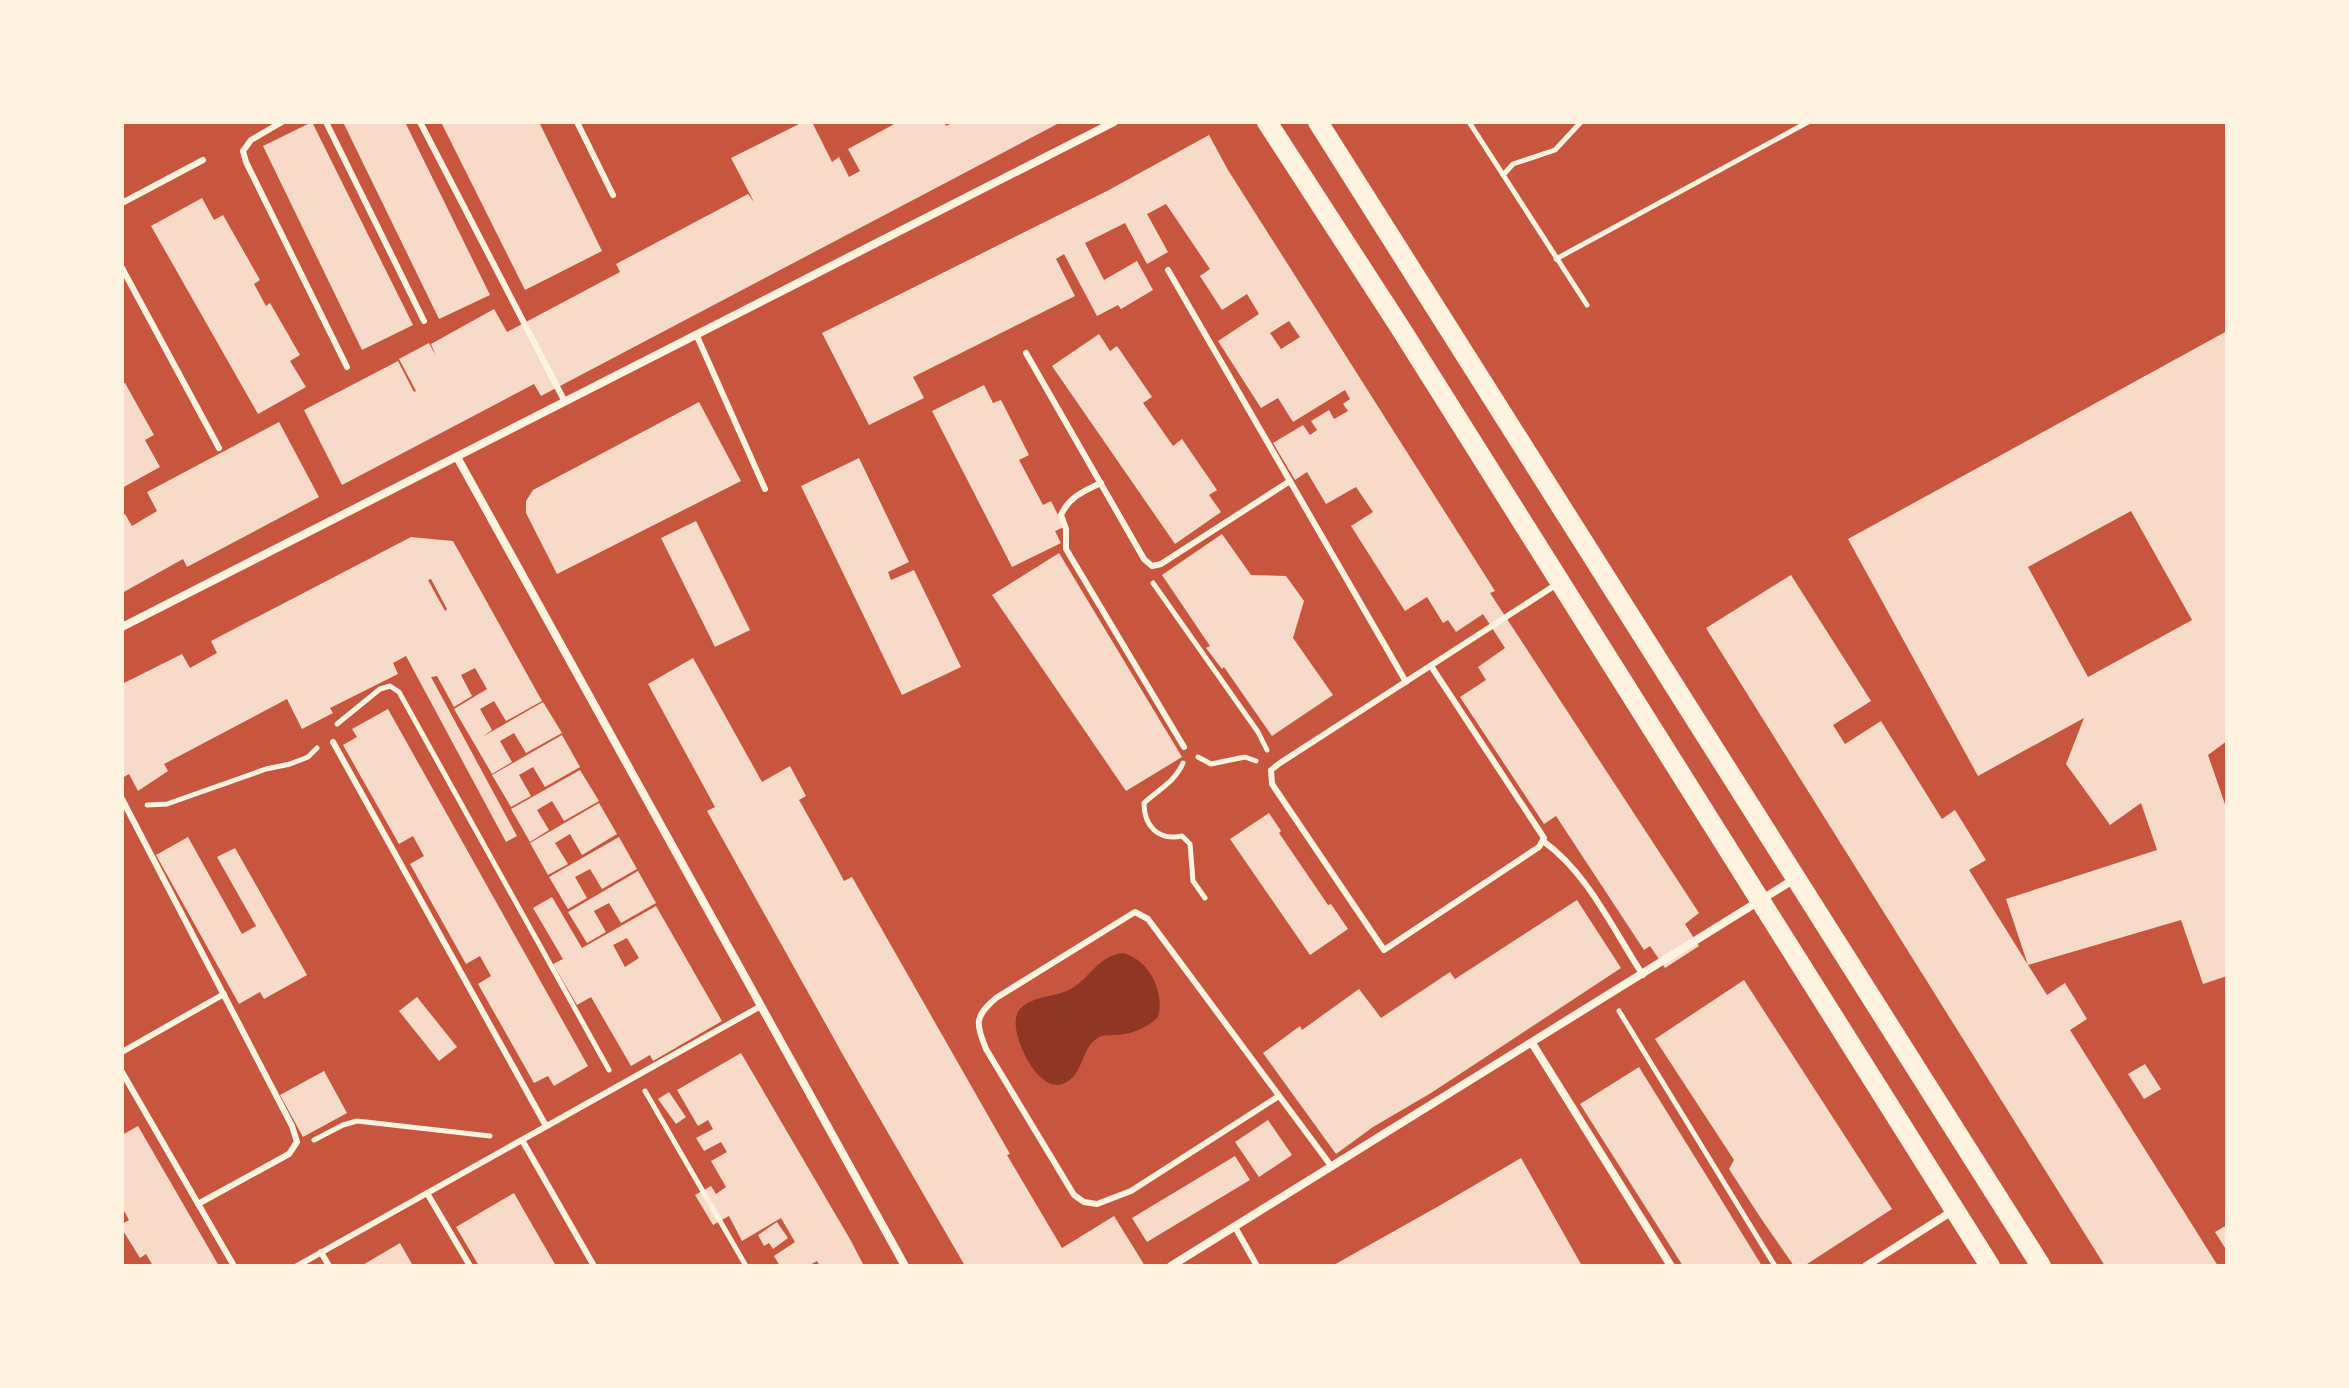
<svg xmlns="http://www.w3.org/2000/svg" width="2349" height="1388" font-family="'DejaVu Sans',sans-serif">
<style>
.water{fill:#8f3625}
.building{fill:#f7dbc8;fill-rule:evenodd}
.lines{fill:none;stroke-linecap:round;stroke-linejoin:round}
.path{stroke:#fff3e0;stroke-width:5}
.service{stroke:#fff3e0;stroke-width:6}
.minor{stroke:#fff3e0;stroke-width:8}
.primary{stroke:#fff3e0;stroke-width:20}
</style>
<rect width="100%" height="100%" fill="#c8553d"/>
<!-- water -->
<path class="water" d="M1123 953C1149 960 1165 991 1158 1017 1147 1028 1130 1035 1114 1035 1106 1036 1103 1034 1096 1039 1081 1050 1084 1073 1065 1083 1039 1096 1012 1038 1016 1018 1020 996 1054 998 1069 990 1090 979 1097 956 1123 953Z"/>
<!-- building -->
<g class="building">
<polygon points="312,122 413,325 362,350 263,146"/>
<polygon points="343,122 405,122 490,295 439,319"/>
<polygon points="441,122 539,122 602,251 525,290"/>
<polygon points="803,122 812,122 832,162 839,157 849,177 860,171 848,149 898,122 944,122 946,126 954,122 1061,122 541,396 534,384 342,485 304,410 398,361 414,392 416,391 399,359 429,343 436,356 431,344 494,309 507,332 620,272 616,264 748,194 754,202 731,158"/>
<path d="M1209 135 1228 170 1495 591 1490 593 1699 913 1685 924 1699 946 1665 968 1650 946 1644 950 1556 816 1544 824 1460 697 1486 680 1478 667 1505 648 1483 614 1456 632 1448 620 1443 623 1427 597 1405 611 1351 526 1373 512 1356 487 1326 504 1307 472 1295 480 1273 443 1303 425 1310 435 1317 430 1311 421 1329 410 1334 419 1348 411 1343 404 1350 399 1345 390 1293 422 1278 398 1261 408 1218 341 1259 314 1247 294 1222 310 1200 276 1210 269 1166 204 1147 214 1168 252 1147 264 1125 223 1085 243 1104 280 1137 261 1153 290 1121 309 1118 305 1097 316 1064 254 1056 259 1075 296 913 377 924 398 869 425 822 333 1107 191ZM1289 321 1300 337 1281 349 1270 333Z"/>
<polygon points="202,198 214,220 223,215 260,280 254,284 266,306 270,303 300,355 290,361 306,387 258,414 151,226"/>
<path d="M2227 331V741L2208 755 2227 810V976L2203 984 2181 920 2028 965 2047 995 2065 983 2087 1019 2070 1030 2218 1266H2105L1706 628 1791 575 1871 701 1833 725 1845 744 1881 721 1942 819 1955 810 1986 860 1969 870 2028 965 2006 899 2157 850 2141 803 2110 825 2066 764 2084 718 1978 776 1848 539ZM2131 511 2192 620 2088 677 2028 567Z"/>
<polygon points="1099,334 1110,351 1117,346 1152,397 1143,403 1173,446 1182,439 1217,490 1209,495 1221,512 1175,544 1052,366"/>
<polygon points="125,383 154,435 145,440 160,467 122,488 122,384"/>
<polygon points="984,385 993,403 1001,400 1029,455 1019,460 1043,505 1051,501 1064,527 1055,531 1061,543 1012,567 932,411"/>
<polygon points="699,402 741,481 557,574 526,513 526,501 533,490"/>
<polygon points="279,422 319,497 187,567 183,559 122,593 122,516 125,514 132,526 157,511 147,492"/>
<polygon points="859,458 909,562 888,572 891,580 914,570 961,667 902,695 801,486"/>
<polygon points="696,521 750,630 715,647 661,538"/>
<polygon points="1222,534 1251,575 1286,576 1304,601 1293,638 1333,695 1272,736 1224,667 1222,669 1206,648 1210,646 1162,575"/>
<path d="M411 537 453 541 542 701 506 721 494 701 480 709 492 730 482 737 543 702 562 733 526 753 514 733 500 741 512 762 492 774 454 709 487 689 475 668 461 675 472 696 454 707 437 676 431 677 517 836 506 842 406 656 393 663 398 674 330 708 333 713 302 729 287 699 164 764 168 771 138 791 129 774 124 777 122 772V684L182 654 190 668 217 653 211 641ZM431 579 447 609 445 611 428 580Z"/>
<polygon points="1059,553 1182,757 1126,791 992,595"/>
<polygon points="693,658 762,782 790,766 806,796 799,800 835,864 844,881 852,877 1010,1154 1007,1155 1062,1248 1114,1216 1145,1266 965,1266 843,1055 707,811 715,807 648,684"/>
<polygon points="388,709 588,1066 554,1086 548,1076 534,1083 478,984 491,976 480,956 466,964 410,864 424,856 419,847 413,836 399,844 343,745 357,737 352,729"/>
<polygon points="562,735 580,767 545,787 533,767 519,775 531,796 511,807 492,775"/>
<polygon points="580,770 599,801 564,821 552,801 537,810 549,830 530,842 511,809"/>
<polygon points="599,803 617,834 582,855 570,834 555,843 568,864 548,875 530,843"/>
<polygon points="1269,813 1281,831 1279,833 1328,905 1331,904 1348,929 1310,955 1230,839"/>
<polygon points="188,837 242,934 256,926 217,857 235,848 307,975 264,999 260,992 239,1004 156,855"/>
<polygon points="619,837 637,869 602,889 590,869 575,877 587,898 568,909 549,877"/>
<polygon points="638,871 656,903 621,923 609,903 594,911 606,932 587,943 568,912"/>
<path d="M552 897 582 948 656 906 722 1021 653 1061 650 1055 631 1066 591 997 577 1005 553 964 563 959 533 908ZM627 938 639 958 625 967 613 945Z"/>
<polygon points="1577,900 1621,968 1431,1093 1373,1127 1336,1154 1263,1053 1300,1026 1302,1030 1359,989 1381,1018 1450,972 1455,979"/>
<polygon points="1744,980 1892,1209 1804,1266 1794,1266 1760,1217 1729,1169 1734,1160 1655,1039"/>
<polygon points="417,997 457,1047 439,1061 399,1011"/>
<polygon points="741,1053 851,1241 864,1266 820,1266 817,1261 808,1266 780,1266 774,1256 795,1242 781,1218 742,1241 729,1216 713,1225 695,1195 711,1186 716,1194 726,1187 711,1161 727,1152 721,1142 704,1151 696,1138 713,1129 708,1120 698,1126 677,1090"/>
<polygon points="2145,1064 2161,1089 2144,1099 2128,1074"/>
<polygon points="1639,1067 1706,1175 1762,1266 1683,1266 1580,1104"/>
<polygon points="324,1071 347,1113 303,1137 280,1095"/>
<polygon points="669,1092 686,1117 676,1124 658,1099"/>
<polygon points="1268,1120 1292,1155 1259,1177 1235,1142"/>
<polygon points="138,1126 219,1266 153,1266 146,1254 140,1258 122,1229 122,1224 129,1220 122,1207 122,1135"/>
<polygon points="1235,1156 1250,1180 1147,1242 1132,1218"/>
<polygon points="1521,1158 1582,1266 1332,1266 1437,1207"/>
<polygon points="514,1193 523,1209 556,1266 479,1266 456,1227"/>
<polygon points="777,1222 788,1238 773,1249 769,1243 764,1246 758,1235"/>
<polygon points="2227,1225 2227,1251 2215,1232"/>
<polygon points="400,1243 413,1266 361,1266"/>
</g>
<g class="lines">
<!-- path -->
<g class="path">
<polyline points="1469,122 1587,305"/>
<polyline points="1503,175 1513,164 1555,150 1581,122"/>
<polyline points="1556,259 1808,122"/>
<polyline points="1153,583 1258,732 1267,750"/>
<polyline points="337,724 380,689 390,686 399,692 609,1070"/>
<polyline points="1198,757 1211,764 1245,757 1256,761"/>
<path d="M1183 763C1174 783 1159 789 1144 803 1144 826 1158 841 1182 836L1190 844 1193 881 1205 898"/>
<polyline points="147,805 167,804 266,769 290,764 308,757 317,748"/>
<polyline points="1619,1011 1775,1266"/>
<polyline points="645,1091 746,1266"/>
<polyline points="314,1140 343,1125 357,1121 490,1136"/>
</g>
<!-- service -->
<g class="service">
<polyline points="282,122 251,140 243,151 246,162 347,367"/>
<polyline points="326,122 424,321"/>
<polyline points="420,122 565,402"/>
<polyline points="577,122 613,195"/>
<polyline points="122,203 203,160"/>
<polyline points="122,268 219,448"/>
<polyline points="1168,270 1406,682"/>
<polyline points="696,334 765,489"/>
<polyline points="1026,353 1144,559 1152,566 1161,564 1290,481"/>
<path d="M1101 483C1084 491 1069 497 1061 515L1066 529V549L1184 747"/>
<polyline points="1431,666 1544,838 1539,847 1384,950 1272,784 1271,770 1280,763 1557,584"/>
<polyline points="333,742 546,1126"/>
<polyline points="122,799 292,1126 297,1142 289,1154 198,1204"/>
<path d="M1543 841C1588 873 1613 930 1643 975"/>
<polyline points="122,1052 224,994"/>
<polyline points="122,1072 234,1266"/>
<path d="M1279 1096 1131 1191 1097 1204 1084 1202 1074 1195 986 1049C976 1023 974 1017 996 998L1135 912 1148 919 1326 1159 1332 1167"/>
<polyline points="522,1140 594,1266"/>
<polyline points="427,1193 470,1266"/>
<polyline points="1235,1227 1257,1266"/>
<polyline points="321,1252 329,1266"/>
<polyline points="297,1266 761,1006"/>
</g>
<!-- minor -->
<g class="minor">
<polyline points="457,457 905,1266"/>
<polyline points="122,627 1114,122"/>
<polyline points="1532,1043 1671,1266"/>
<polyline points="1171,1266 1796,878"/>
<polyline points="1866,1266 1954,1210"/>
</g>
<!-- primary -->
<g class="primary">
<polyline points="1267,122 1401,329 1990,1266"/>
<polyline points="1318,122 2041,1266"/>
</g>
</g>
<!-- border -->
<rect width="2349" height="1388" fill="none" stroke="#fff3e0" stroke-width="248"/>
</svg>
